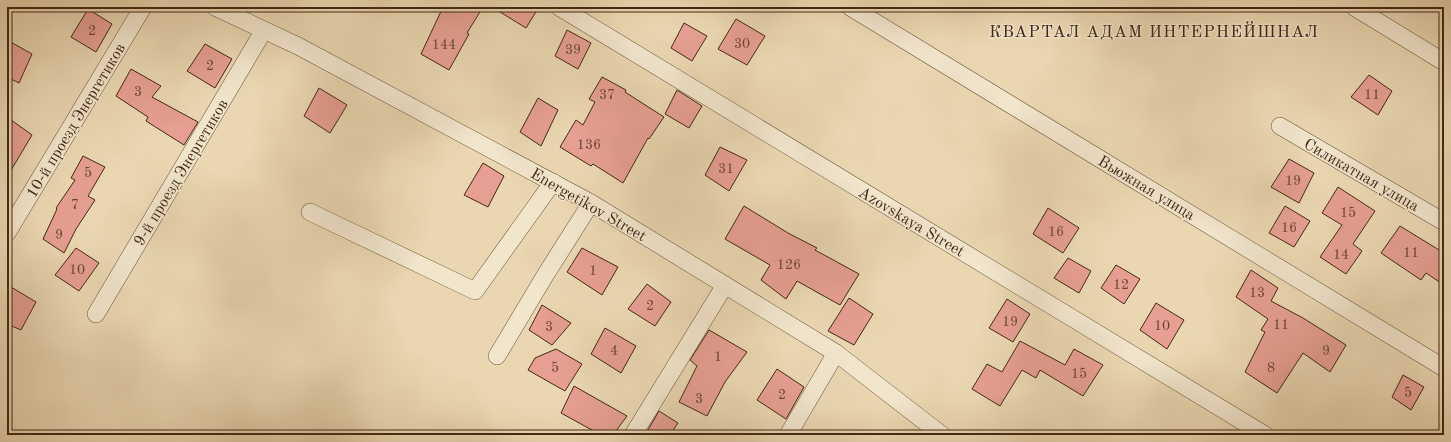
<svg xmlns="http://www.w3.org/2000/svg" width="1451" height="442" font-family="'Old Standard TT',serif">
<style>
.building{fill:#e69f92;stroke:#442715}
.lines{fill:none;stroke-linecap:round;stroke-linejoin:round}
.minor-casing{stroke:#6e533c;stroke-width:18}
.minor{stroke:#f1e5cc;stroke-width:17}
.labels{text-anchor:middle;stroke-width:3;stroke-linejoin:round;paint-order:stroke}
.number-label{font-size:14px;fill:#6c4534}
.street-label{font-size:16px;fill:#442715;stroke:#f1e5cc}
.neighbourhood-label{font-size:17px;letter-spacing:1px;fill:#442715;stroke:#f1e5cc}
</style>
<rect width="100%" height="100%" fill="#ead7b1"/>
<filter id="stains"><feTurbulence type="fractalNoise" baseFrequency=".005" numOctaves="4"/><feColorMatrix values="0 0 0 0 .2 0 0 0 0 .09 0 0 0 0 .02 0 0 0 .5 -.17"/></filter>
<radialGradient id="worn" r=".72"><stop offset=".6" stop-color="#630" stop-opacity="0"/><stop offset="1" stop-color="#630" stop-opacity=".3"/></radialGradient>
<!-- building -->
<g class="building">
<polygon points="443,7 483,7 467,33 469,34 449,70 421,54"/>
<polygon points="492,7 539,7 526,28"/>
<polygon points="88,9 112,24 96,52 71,37"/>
<polygon points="736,19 765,36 747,65 718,49"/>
<polygon points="684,23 707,36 692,61 671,48"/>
<polygon points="567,30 591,43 578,69 555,56"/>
<polygon points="7,40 32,54 19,83 7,77"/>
<polygon points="205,44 232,59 215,88 187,71"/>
<polygon points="131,69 161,86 152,97 198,122 184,145 146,121 148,117 116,96"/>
<polygon points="1369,75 1392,91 1378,115 1351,97"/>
<polygon points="602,77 626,90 625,92 664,117 649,139 648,138 623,183 593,164 591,166 560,147 576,120 583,125 595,102 589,99"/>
<polygon points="319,88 347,105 330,133 304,116"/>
<polygon points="677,90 702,106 689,128 665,114"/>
<polygon points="538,98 558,110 541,146 520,132"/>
<polygon points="7,117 32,135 7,177"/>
<polygon points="720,147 747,160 729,191 705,175"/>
<polygon points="83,156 105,167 88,196 95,200 76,229 64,253 43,239 57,209 56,208 75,180 71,178"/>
<polygon points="1289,159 1314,173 1299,203 1271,187"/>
<polygon points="483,163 504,176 488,207 464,195"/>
<polygon points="1338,187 1375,211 1353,244 1362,251 1346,274 1320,257 1342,225 1322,213"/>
<polygon points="744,206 788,233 817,248 815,250 859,274 840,305 797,281 786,299 761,280 770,265 725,239"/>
<polygon points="1285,206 1310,221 1294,247 1269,233"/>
<polygon points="1048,208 1079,228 1063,253 1033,234"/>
<polygon points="1400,226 1444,253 1444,285 1426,273 1421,280 1381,253"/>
<polygon points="76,248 99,263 79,291 55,275"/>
<polygon points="582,248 618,267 602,295 567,272"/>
<polygon points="1068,258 1091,271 1079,293 1054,278"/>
<polygon points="1116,265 1140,279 1124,304 1101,288"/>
<polygon points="1251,270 1278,288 1271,301 1303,318 1346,345 1330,372 1303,353 1277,393 1245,372 1265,332 1261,330 1268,319 1236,297"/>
<polygon points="647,284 671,302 655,326 628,309"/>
<polygon points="11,287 36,302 21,330 7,324 7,294"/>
<polygon points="849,298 873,314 854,345 828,331"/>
<polygon points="1007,299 1030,314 1013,342 989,328"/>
<polygon points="1156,303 1184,320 1167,349 1140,330"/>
<polygon points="542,305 571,323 552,345 529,330"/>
<polygon points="605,328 636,346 621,373 591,354"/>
<polygon points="709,330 747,352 725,382 707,416 679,402 697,366 690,360"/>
<polygon points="1020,341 1065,365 1074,349 1103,365 1083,396 1040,370 1036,378 1022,370 1000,406 972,389 987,364 1002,372"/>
<polygon points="556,349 582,364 565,391 528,370 535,358"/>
<polygon points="777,369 804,387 786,419 757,400"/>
<polygon points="1403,375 1424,387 1411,410 1392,397"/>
<polygon points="574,386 627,416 613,435 601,435 561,413"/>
<polygon points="659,411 678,423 670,435 645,435"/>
</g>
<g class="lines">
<!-- minor casing -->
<g class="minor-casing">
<g id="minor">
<polyline points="215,7 298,46 591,203 836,353 942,435"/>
<polyline points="559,7 1265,435"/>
<polyline points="850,7 1444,368"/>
<polyline points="1354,7 1444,62"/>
<polyline points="1280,126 1444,222"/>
<polyline points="310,212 475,291 553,182"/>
<polyline points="7,233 143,7"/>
<polyline points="96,314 264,30"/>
<polyline points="497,356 546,274 591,203"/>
<polyline points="633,435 725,285"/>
<polyline points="788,435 836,353"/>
</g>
</g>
<!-- minor -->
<use href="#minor" class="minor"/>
</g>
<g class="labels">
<!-- number labels -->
<g class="number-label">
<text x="92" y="35">2</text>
<text x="742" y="48">30</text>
<text x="444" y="49">144</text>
<text x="573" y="54">39</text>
<text x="210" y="70">2</text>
<text x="138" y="96">3</text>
<text x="607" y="99">37</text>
<text x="1372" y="99">11</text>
<text x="589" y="149">136</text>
<text x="726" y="173">31</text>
<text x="88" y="177">5</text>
<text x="1293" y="185">19</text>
<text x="75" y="209">7</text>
<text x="1348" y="217">15</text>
<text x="1289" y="232">16</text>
<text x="1056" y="236">16</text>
<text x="59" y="239">9</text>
<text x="1411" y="257">11</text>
<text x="1341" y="259">14</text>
<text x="789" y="269">126</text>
<text x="77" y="274">10</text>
<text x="593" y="275">1</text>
<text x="1121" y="289">12</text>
<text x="1257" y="297">13</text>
<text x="650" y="310">2</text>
<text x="1010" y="326">19</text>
<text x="1281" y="329">11</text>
<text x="1162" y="330">10</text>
<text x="549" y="331">3</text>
<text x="614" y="355">4</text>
<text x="1326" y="355">9</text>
<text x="718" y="361">1</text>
<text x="555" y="372">5</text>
<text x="1271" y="372">8</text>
<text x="1079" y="378">15</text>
<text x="1408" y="397">5</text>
<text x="782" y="399">2</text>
<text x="699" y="403">3</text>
</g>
<!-- street labels -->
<g class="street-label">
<text transform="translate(75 120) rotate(-59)" y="6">10-й проезд Энергетиков</text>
<text transform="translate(180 172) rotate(-59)" y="6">9-й проезд Энергетиков</text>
<text transform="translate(1362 174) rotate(30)" y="6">Силикатная улица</text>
<text transform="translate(1147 187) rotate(31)" y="6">Вьюжная улица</text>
<text transform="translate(589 204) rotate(30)" y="6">Energetikov Street</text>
<text transform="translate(912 221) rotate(31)" y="6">Azovskaya Street</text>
</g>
<!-- neighbourhood labels -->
<g class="neighbourhood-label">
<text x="1154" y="37">КВАРТАЛ АДАМ ИНТЕРНЕЙШНАЛ</text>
</g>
</g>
<!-- margin -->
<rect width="1451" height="442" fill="none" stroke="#ead7b1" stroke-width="24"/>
<rect x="8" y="8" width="1435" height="426" fill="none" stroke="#442715" stroke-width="2"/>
<rect x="12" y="12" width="1427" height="418" fill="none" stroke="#442715"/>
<rect width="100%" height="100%" filter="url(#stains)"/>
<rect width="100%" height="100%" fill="url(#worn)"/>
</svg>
